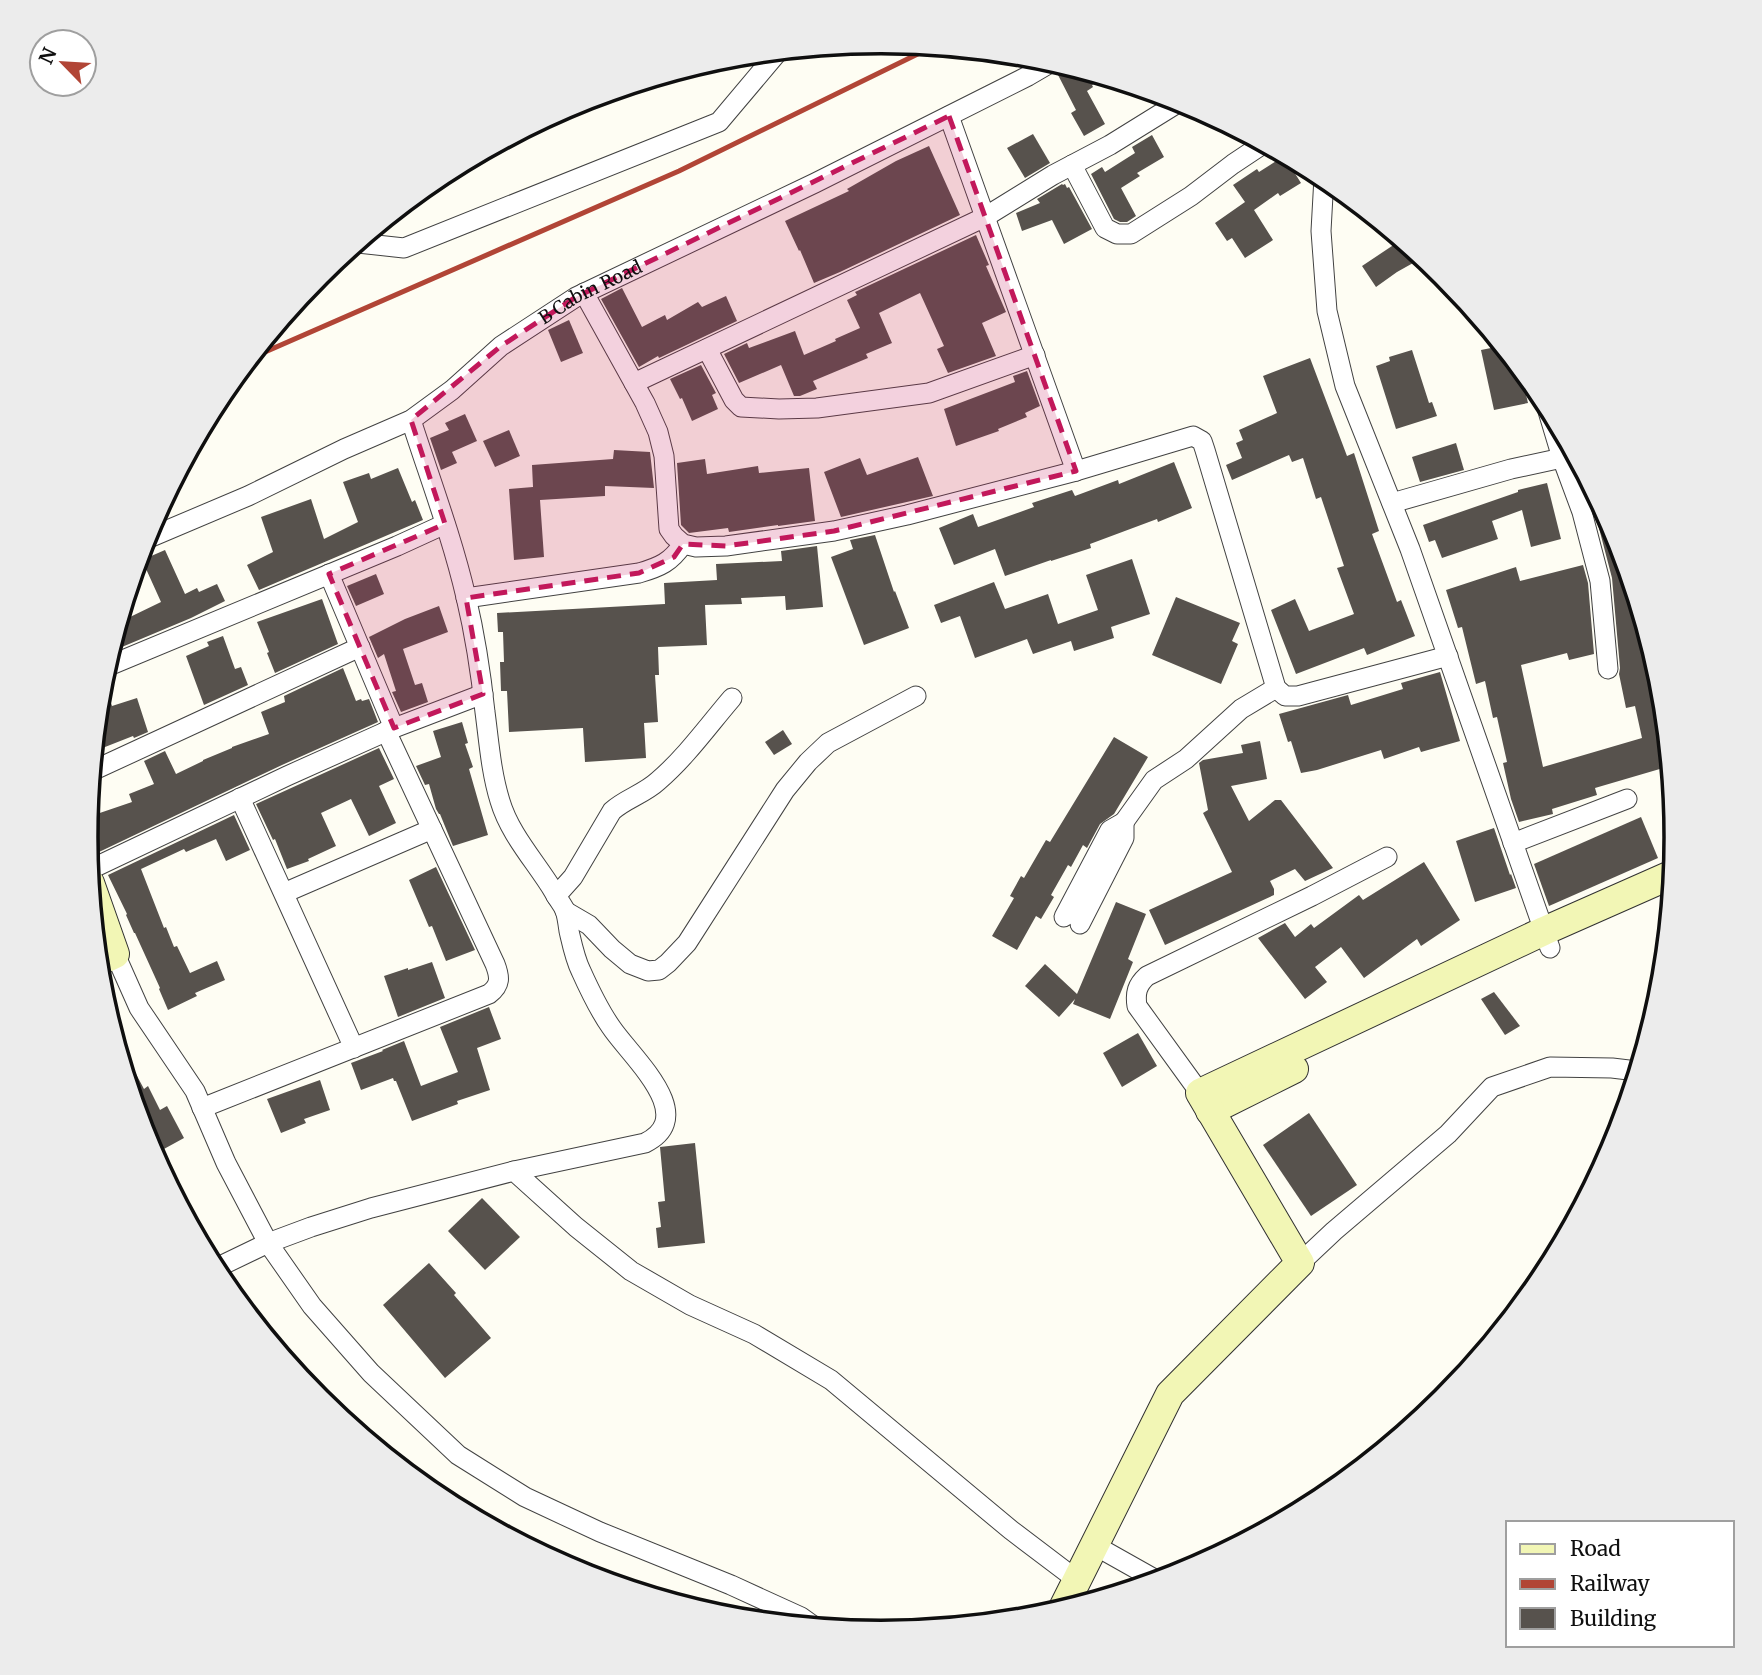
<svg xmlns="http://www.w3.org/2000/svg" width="1762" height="1675" font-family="Merriweather,serif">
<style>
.building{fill:#57524d}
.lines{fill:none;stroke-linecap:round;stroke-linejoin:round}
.street-casing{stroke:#424242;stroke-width:21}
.secondary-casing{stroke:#313131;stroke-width:30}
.street{stroke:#fff;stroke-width:19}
.secondary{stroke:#f2f6b5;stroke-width:28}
.rail{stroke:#b14536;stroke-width:5}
.marked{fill:#c2185b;fill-opacity:0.2;stroke:#c2185b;stroke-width:5;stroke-dasharray:14 9;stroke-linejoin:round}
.labels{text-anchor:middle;stroke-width:7;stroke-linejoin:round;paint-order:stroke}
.street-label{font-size:18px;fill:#0f0f0f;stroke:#fff}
.rim{fill:none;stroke:#0f0f0f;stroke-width:3.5}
</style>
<rect width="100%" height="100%" fill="#fefdf3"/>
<!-- building -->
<g class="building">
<polygon points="1066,66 1104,78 1092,85 1093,87 1087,91 1105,124 1084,136 1071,113 1076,110 1057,73"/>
<polygon points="1033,134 1050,163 1025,178 1007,148"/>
<polygon points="1152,135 1164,157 1137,173 1140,176 1121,188 1136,216 1127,222 1120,222 1114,219 1091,174 1102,167 1105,172 1135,153 1132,147"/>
<polygon points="929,146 960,215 840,272 814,283 800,250 799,251 785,221 849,191 847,189 896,161"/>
<polygon points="1284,156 1301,183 1280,196 1278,193 1254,210 1273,240 1245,258 1232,238 1227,241 1215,223 1245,202 1233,185 1257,169 1259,172"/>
<polygon points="1062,184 1063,185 1065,184 1067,188 1069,187 1092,229 1064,244 1052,220 1022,231 1016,213 1040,203 1037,199"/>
<polygon points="976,235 989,265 986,266 1006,312 982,323 996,356 948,373 937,349 944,346 920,293 879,313 892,343 866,354 868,358 813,381 817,389 800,396 794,396 781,365 739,383 724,354 747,343 749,348 795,331 804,355 836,341 835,339 860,328 847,300 857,295 855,292"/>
<polygon points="1401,240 1422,258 1397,272 1376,287 1362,266"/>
<polygon points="622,288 642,327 665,315 667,320 698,302 702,307 726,296 737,321 659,358 658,356 639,367 601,299"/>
<polygon points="569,320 583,353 561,362 548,330"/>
<polygon points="1501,346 1520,369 1528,403 1494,410 1481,350"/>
<polygon points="1412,350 1429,403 1432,402 1437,416 1396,429 1376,366 1390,361 1389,357"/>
<polygon points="1310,358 1347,456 1354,453 1379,531 1372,534 1397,602 1401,600 1415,636 1367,655 1364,648 1296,674 1271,610 1295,599 1309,631 1354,614 1337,568 1344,566 1321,497 1316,499 1303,458 1292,462 1289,455 1232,480 1226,465 1242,458 1236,443 1243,440 1239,430 1277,413 1263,376"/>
<polygon points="701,365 716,393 712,395 718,409 692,421 682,398 680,399 670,379"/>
<polygon points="1027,371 1040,406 1025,413 1027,417 998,429 999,431 956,446 944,409 1015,382 1013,376"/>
<polygon points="465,414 477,441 452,452 457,463 441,470 430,438 449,430 445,423"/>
<polygon points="509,430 520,456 495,467 483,441"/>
<polygon points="1456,443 1464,470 1420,482 1412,457"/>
<polygon points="614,450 650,452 654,488 605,486 605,496 540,500 544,557 514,560 509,489 533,487 532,465 613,459"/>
<polygon points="918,457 933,496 841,517 824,472 860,458 867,475"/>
<polygon points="705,459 707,474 758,466 759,473 809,468 815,521 778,526 778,525 729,532 728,528 689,533 681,525 677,463"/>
<polygon points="1174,462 1192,508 1158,522 1157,519 1090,544 1091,548 1051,561 1051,560 1005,576 995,549 954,565 939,528 973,514 978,527 1034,507 1032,503 1072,490 1075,496 1118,480 1119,484"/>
<polygon points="398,468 412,502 415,500 423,520 259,590 247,565 273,552 261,517 311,499 324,539 358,522 343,482 369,473 371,479"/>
<polygon points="1585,476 1616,533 1657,668 1663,696 1670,766 1595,788 1597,795 1552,809 1553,814 1519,822 1511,799 1503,763 1507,762 1497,717 1493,718 1485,681 1476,684 1462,627 1458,628 1446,590 1516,567 1520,581 1583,565 1588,583 1594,654 1569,660 1567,653 1521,665 1543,767 1642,738 1635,706 1626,708 1619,674 1620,668 1612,578 1594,509 1582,477"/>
<polygon points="1547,483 1561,539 1531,547 1522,510 1492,521 1498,539 1442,558 1435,540 1429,542 1423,525 1518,492 1518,490"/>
<polygon points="875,535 894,592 895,591 909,628 864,645 831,557 853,549 850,540"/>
<polygon points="817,546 823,607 786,610 785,596 741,598 742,604 705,605 707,645 658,647 659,675 655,675 658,722 644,723 646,758 585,762 583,728 509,732 507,691 501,691 500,662 504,662 503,632 498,632 497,613 665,604 664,583 717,580 716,564 782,561 781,551"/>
<polygon points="165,550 185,594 197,588 199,592 217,584 225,601 191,618 110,652 125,603 130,617 161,602 142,560"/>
<polygon points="1132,559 1150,614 1111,627 1114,638 1074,651 1071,641 1033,654 1027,639 975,658 960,616 941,623 934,605 994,582 1005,609 1048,594 1058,624 1098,610 1086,575"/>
<polygon points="376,574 384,594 356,606 347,586"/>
<polygon points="1176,597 1240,623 1232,641 1238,644 1221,684 1152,655"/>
<polygon points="322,599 338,644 275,673 267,653 269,652 257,622"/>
<polygon points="439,606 448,632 403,649 415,685 422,683 428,702 401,712 392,692 396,691 384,654 378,658 369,637 405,619"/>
<polygon points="223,636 235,669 241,667 248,685 204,705 186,656 209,646 207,642"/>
<polygon points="343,668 356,701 361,699 362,701 369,699 378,722 282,765 99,852 96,846 91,848 86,834 88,817 132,802 129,794 154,784 144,761 165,751 176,774 203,761 203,760 232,748 232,747 269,734 261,712 285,702 284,696"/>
<polygon points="1440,672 1460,741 1421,752 1419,747 1384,759 1381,750 1317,770 1301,773 1291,741 1288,742 1279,714 1348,695 1351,705 1403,689 1401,683"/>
<polygon points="137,698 148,732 134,738 133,736 105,747 103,742 95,745 99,700 110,700 112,706"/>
<polygon points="462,722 468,743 465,744 473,767 469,769 488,835 453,846 440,814 439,814 436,809 429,784 425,785 416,766 441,757 433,731"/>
<polygon points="783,730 792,744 774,755 765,742"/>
<polygon points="1114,737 1148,757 1114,814 1100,824 1087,848 1083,845 1071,867 1068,865 1051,895 1054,897 1041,919 1036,916 1017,950 992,936 1014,898 1010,896 1021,876 1024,878 1046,840 1050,842"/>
<polygon points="1260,741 1267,779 1231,786 1249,821 1275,800 1281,800 1333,868 1305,881 1295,869 1270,881 1274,889 1274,895 1165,945 1149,910 1232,872 1203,813 1208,810 1199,763 1203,760 1243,753 1241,745"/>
<polygon points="379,748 394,779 379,786 396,823 369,836 351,799 321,813 336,846 308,859 309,861 287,869 275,839 273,840 256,804"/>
<polygon points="234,815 250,850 226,861 216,839 186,852 184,849 141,869 164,928 166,927 174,947 177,946 190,973 217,961 225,980 195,993 197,996 168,1010 159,989 160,988 135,933 134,933 126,915 127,914 108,875"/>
<polygon points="1641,817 1658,858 1549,906 1534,864"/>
<polygon points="1494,828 1510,875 1511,874 1516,888 1475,902 1456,841"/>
<polygon points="1424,862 1460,920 1421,946 1417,939 1364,978 1341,947 1315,967 1327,982 1305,999 1258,938 1285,923 1295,937 1311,924 1314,928 1359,895 1363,900"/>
<polygon points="436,867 475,950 446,961 432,926 429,927 409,880"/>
<polygon points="1116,902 1146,914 1128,959 1133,962 1110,1019 1073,1004 1075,999 1059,1017 1025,986 1045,964 1077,994"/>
<polygon points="432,962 445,998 398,1017 384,976 408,968 408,970"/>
<polygon points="1494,992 1520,1026 1505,1035 1481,999"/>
<polygon points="489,1007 501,1039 477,1048 490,1090 457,1101 458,1104 412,1121 396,1081 394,1081 393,1078 361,1090 351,1063 383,1051 382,1050 404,1041 421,1086 458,1072 440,1027"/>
<polygon points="1138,1033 1157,1066 1122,1087 1103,1053"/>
<polygon points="129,1061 144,1089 148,1086 160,1110 167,1106 184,1138 153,1155 146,1142 122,1064"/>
<polygon points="320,1080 330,1110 304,1119 306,1123 281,1133 267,1099"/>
<polygon points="1309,1113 1357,1185 1311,1216 1263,1145"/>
<polygon points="695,1143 705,1243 658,1248 656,1228 661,1227 658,1202 665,1201 660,1147"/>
<polygon points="482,1198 520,1237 485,1270 448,1231"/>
<polygon points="429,1263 456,1293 454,1295 491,1338 445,1378 383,1305"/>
</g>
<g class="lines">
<!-- street casing -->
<g class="street-casing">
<g id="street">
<polyline points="949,116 985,217 1053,175 1110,145 1181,101"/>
<polyline points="1072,165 1105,228 1117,234 1131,234 1191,196 1233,164 1263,144"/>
<polyline points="1324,177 1321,231 1327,311 1345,386 1410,549 1550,948"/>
<polyline points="358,243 404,248 719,122 778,52"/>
<polyline points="584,293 645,403 658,432 664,456 669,529 674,536 683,544 696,547 726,546 834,531 907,515 1076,471 1193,436 1202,441 1205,450 1276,688 1285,696 1298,696 1448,656"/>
<polyline points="707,349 734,400 741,407 779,409 817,408 929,393 1035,355"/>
<polyline points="634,383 985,217 1076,471"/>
<polyline points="1544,398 1562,458 1582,512 1600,581 1608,669"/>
<path d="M411 420C430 479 452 537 466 597 475 635 481 674 485 712 489 742 491 772 500 801 510 835 536 862 554 892 557 898 562 904 565 910 567 916 568 924 569 931 572 944 575 959 581 971 590 991 599 1010 611 1027 631 1057 700 1116 645 1143L514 1171"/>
<polyline points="1392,503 1511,469 1562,458"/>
<path id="s1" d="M144 540 248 496 344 449 411 420 452 390 501 346 576 297 815 183 1028 76 1052 62"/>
<polyline points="329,574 394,728"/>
<path d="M466 598 639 573C660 567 671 562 683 544"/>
<polyline points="106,667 397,546 445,524"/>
<polyline points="92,771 360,647"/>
<polyline points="240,798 354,1048"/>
<polyline points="1124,822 1154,780 1186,759 1241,709 1276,688"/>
<polyline points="1513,843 1627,799"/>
<polyline points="89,870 287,776 394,728 483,694"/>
<polyline points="284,893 432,829"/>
<path d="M556 896 573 877 612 811C625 799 644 794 658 781 686 757 708 726 732 698"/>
<polyline points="565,911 589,925 612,949 630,964 648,971 659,970 668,963 687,943 785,790 808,762 828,743 916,696"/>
<polyline points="1064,917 1110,830 1124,822 1124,838 1080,924"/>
<polyline points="115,954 139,1008 195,1091 226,1163 268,1243 312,1306 371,1373 458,1455 525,1497 600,1532 731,1585 801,1617 815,1627"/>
<path d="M1200 1093 1137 1006C1135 993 1137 985 1147 976L1312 896 1387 857"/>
<path d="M202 1108 489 994C501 985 500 977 495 964L386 731"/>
<polyline points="1300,1263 1334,1231 1448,1134 1492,1087 1550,1067 1612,1068 1637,1071"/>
<polyline points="214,1269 268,1243 311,1227 371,1208 514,1171 576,1227 631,1271 690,1305 754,1334 831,1380 1011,1530 1077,1580"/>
<polyline points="1094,1545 1158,1581"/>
</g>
</g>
<!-- secondary casing -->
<g class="secondary-casing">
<g id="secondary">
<polyline points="90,883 115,954 98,962"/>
<polyline points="1210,1111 1294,1069"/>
<polyline points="1062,1610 1170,1394 1300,1263 1200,1093 1544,931 1673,874"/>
</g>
</g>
<!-- street -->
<use href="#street" class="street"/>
<!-- secondary -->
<use href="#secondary" class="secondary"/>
<!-- rail -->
<polyline class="rail" points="251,358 679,171 932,47"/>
</g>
<!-- marked area -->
<path class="marked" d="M949 116 1076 471 834 531 726 546 683 544 674 557 639 573 466 598 483 694 394 728 329 574 445 524 411 420 501 346 576 297Z"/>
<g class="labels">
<!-- street labels -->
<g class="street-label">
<text dy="6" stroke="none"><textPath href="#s1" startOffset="514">B Cabin Road</textPath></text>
</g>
</g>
<!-- crop -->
<path d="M0 0H1762V1675H0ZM98 837a783 783 0 1 1 1566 0a783 783 0 1 1-1566 0Z" fill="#ececec" fill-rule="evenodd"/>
<path class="rim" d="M98 837a783 783 0 1 1 1566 0a783 783 0 1 1-1566 0Z"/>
<!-- legend -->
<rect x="1506" y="1521" width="228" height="126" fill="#ffffff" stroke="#9f9f9f" stroke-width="2"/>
<rect x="1520" y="1544" width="35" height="10" fill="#f2f6b5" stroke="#9f9f9f" stroke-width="2"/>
<text x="1570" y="1556" font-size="21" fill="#0f0f0f">Road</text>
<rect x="1520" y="1579" width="35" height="10" fill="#b14536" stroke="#9f9f9f" stroke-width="2"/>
<text x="1570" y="1591" font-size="21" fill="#0f0f0f">Railway</text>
<rect x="1520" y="1608" width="35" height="21" fill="#57524d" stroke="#9f9f9f" stroke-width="2"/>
<text x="1570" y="1626" font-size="21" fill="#0f0f0f">Building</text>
<!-- north arrow -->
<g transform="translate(63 63) rotate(295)"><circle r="33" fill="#ffffff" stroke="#9f9f9f" stroke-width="2"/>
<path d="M0-5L12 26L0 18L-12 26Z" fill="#b14536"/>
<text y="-10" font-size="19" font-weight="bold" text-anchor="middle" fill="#0f0f0f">N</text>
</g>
</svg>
